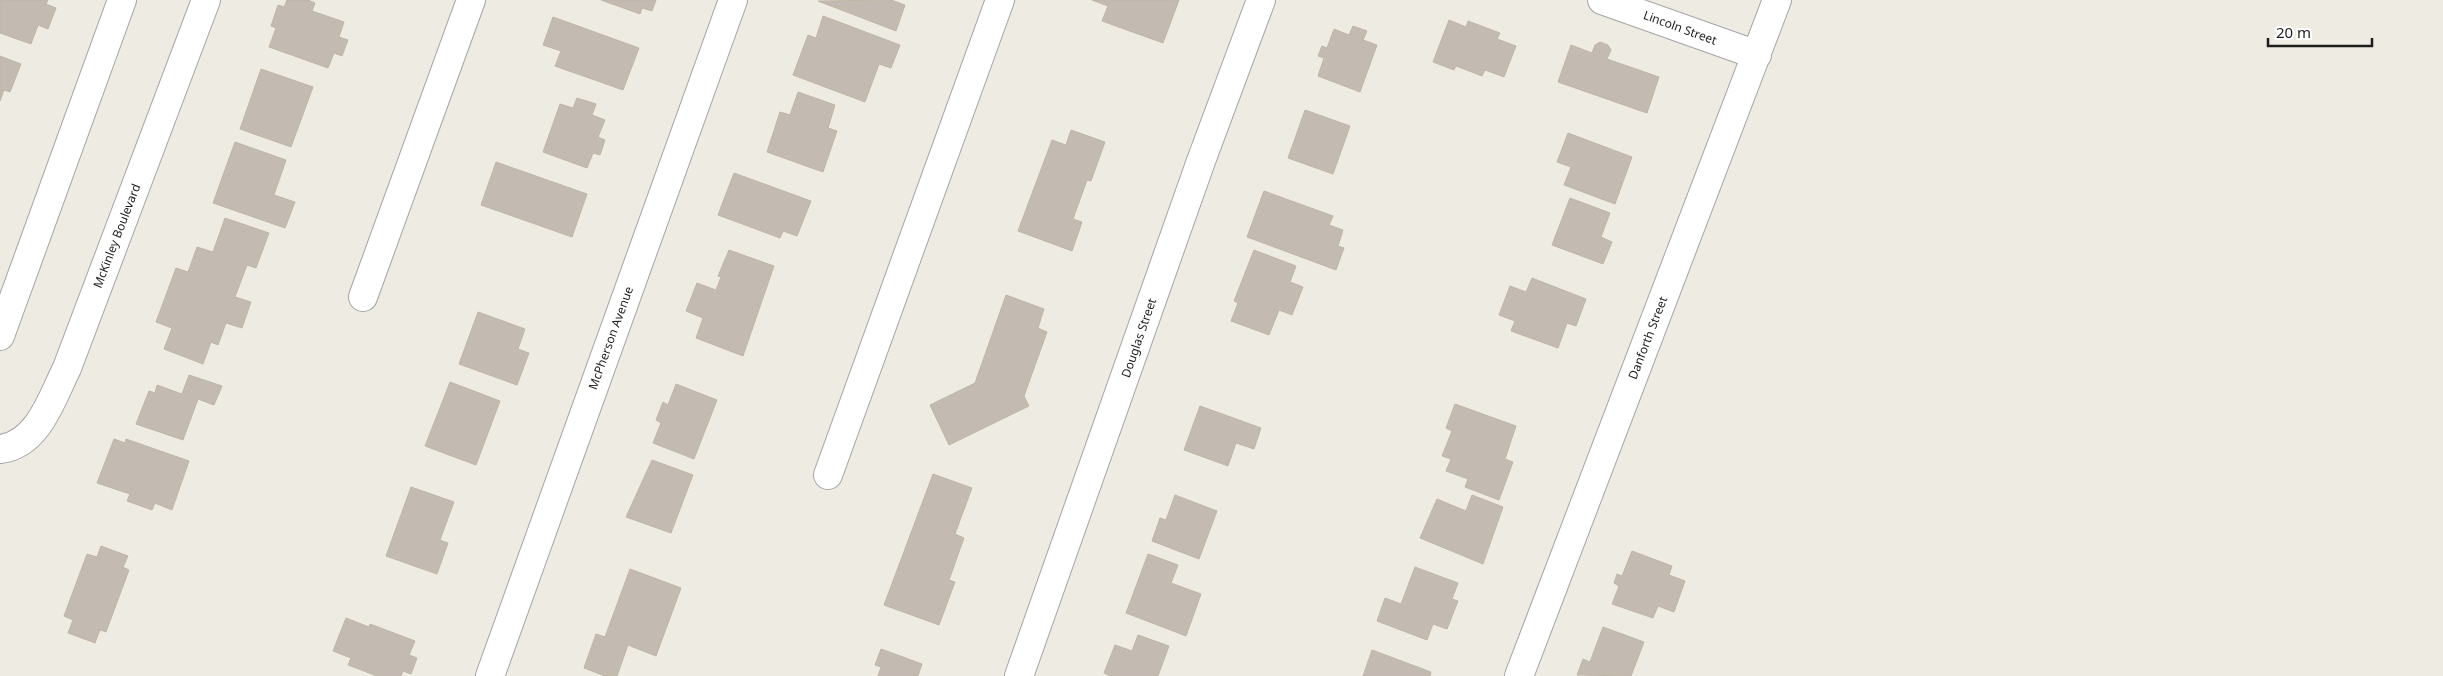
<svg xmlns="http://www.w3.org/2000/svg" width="2443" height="676" font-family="'Noto Sans',sans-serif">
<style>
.building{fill:#c3bbb2;stroke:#c0b5a4}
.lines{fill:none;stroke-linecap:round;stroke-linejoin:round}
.minor-casing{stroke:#a4a4a4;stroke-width:30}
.minor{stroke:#fff;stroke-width:28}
.labels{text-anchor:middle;stroke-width:4;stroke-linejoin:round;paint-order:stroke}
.street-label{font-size:12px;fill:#1d1d1d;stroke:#fff}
</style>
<rect width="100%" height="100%" fill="#eeece2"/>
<!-- building -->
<g class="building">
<polygon points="0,0 48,0 46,4 56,8 48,29 38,25 31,44 0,33"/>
<polygon points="287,0 308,0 315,3 312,11 344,22 339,37 348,40 342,56 334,53 328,68 269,47 276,28 271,26 278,5 284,7"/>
<polygon points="601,0 656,0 652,11 642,8 640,14"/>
<polygon points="891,0 905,5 896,31 818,1"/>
<polygon points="1092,0 1179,0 1163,43 1102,21 1108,6"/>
<polygon points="823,16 900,45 891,68 879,64 865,102 793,75 808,35 816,38"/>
<polygon points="553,17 639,48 623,90 555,66 561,51 543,45"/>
<polygon points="1449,20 1466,27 1468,21 1500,33 1497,39 1516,46 1504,77 1485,70 1482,76 1456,66 1454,70 1433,62"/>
<polygon points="1353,26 1367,31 1363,40 1377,45 1360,92 1318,76 1324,58 1318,56 1322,46 1327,48 1334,29 1349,35"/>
<polygon points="1600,42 1608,45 1611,50 1607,59 1659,77 1647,113 1558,82 1571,45 1592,53 1595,45"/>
<polygon points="0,56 21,64 10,92 4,90 0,101"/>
<polygon points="261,69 313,87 291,147 240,129"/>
<polygon points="798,92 835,105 828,128 837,131 823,172 767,152 780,112 790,115"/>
<polygon points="577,98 596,104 592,115 605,120 598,137 605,140 600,155 593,153 587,168 543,152 560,104 573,108"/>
<polygon points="1305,110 1350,126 1333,174 1288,158"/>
<polygon points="1071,130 1105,142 1091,181 1087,180 1073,219 1082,222 1072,251 1018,231 1052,140 1066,145"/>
<polygon points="1568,133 1632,157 1615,204 1564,185 1571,167 1557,162"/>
<polygon points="235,142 286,160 274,195 295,202 285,228 213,203"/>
<polygon points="496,162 587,194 572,237 481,205"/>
<polygon points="734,173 811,201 797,236 783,231 780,238 718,215"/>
<polygon points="1264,191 1333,216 1329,225 1343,230 1338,246 1344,248 1336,270 1247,237"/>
<polygon points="1570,198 1610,213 1601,237 1612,242 1603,264 1552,245"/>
<polygon points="225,218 269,233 256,268 247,265 235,297 251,302 242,328 226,323 218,345 211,342 203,364 164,349 172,328 156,322 176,268 188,272 197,247 213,252"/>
<polygon points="729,250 774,266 743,356 696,338 703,318 686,311 697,283 716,290 721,277 718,276"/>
<polygon points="1254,250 1296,266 1290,282 1303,287 1292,315 1279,310 1269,335 1231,321 1238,303 1234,301"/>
<polygon points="1532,278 1586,299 1576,326 1567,323 1558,348 1511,331 1515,321 1499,315 1510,286 1526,292"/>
<polygon points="1006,295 1044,309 1038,328 1047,332 1024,396 1029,406 949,445 930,405 975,383"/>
<polygon points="478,312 525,329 518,349 529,353 517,385 459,364"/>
<polygon points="189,375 222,386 214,405 198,399 183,440 136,424 149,391 155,393 157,385 182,394"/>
<polygon points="450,382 500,401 476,465 425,446"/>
<polygon points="676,384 717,400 694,459 653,443 661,423 656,420 663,402 668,405"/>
<polygon points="1455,404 1516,426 1505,459 1513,462 1499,500 1465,487 1468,479 1446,471 1451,459 1442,456 1452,431 1446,428"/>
<polygon points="1200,406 1261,428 1254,449 1236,443 1228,466 1184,450"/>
<polygon points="114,439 125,443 126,439 189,461 172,510 155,503 152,510 127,501 130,494 97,483"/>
<polygon points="652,460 693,475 671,533 626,517"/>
<polygon points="933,474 972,488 955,534 964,538 949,580 955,582 939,625 884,605"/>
<polygon points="411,487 454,502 440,540 448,543 437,574 386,556"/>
<polygon points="1175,495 1217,511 1199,559 1152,541 1160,518 1166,520"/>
<polygon points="1472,495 1503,507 1483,564 1420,538 1437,499 1466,511"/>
<polygon points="101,546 128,556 123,567 129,570 106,632 100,630 95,643 68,633 73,620 64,616 87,554 97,557"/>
<polygon points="1632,551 1672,566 1669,575 1685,581 1674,612 1658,606 1653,618 1612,604 1619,586 1614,583 1617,574 1622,576"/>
<polygon points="1148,554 1178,565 1171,583 1201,594 1186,636 1126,613"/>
<polygon points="1415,567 1458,583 1452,599 1458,601 1447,629 1433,624 1427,640 1377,621 1385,598 1401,604"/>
<polygon points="630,569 681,588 656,656 628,645 617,676 605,676 584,668 596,634 605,637"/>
<polygon points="346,618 369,627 370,624 415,641 409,655 417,658 411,674 403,671 401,676 377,676 348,665 351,658 333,651"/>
<polygon points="1603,627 1644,642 1631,676 1577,675 1583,659 1590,662"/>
<polygon points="1138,635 1169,646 1158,676 1110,676 1104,673 1115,645 1132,651"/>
<polygon points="881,649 922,664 918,676 878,676 881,667 875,665"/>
<polygon points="1372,650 1431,672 1430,676 1363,676"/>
</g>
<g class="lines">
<!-- minor casing -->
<g class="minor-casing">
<g id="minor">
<polyline points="1602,0 1757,55"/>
<polyline points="363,297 471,0"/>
<polyline points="0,336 122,0"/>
<path d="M0 449C38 445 52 398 67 368L206 0"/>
<polyline points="828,475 1000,0"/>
<polyline points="490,676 733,0"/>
<polyline points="1019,676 1201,161 1261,0"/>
<polyline points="1519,676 1777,0"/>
</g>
</g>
<!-- minor -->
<use href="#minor" class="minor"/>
</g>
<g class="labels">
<!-- street labels -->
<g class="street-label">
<text transform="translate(1680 28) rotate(20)" y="4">Lincoln Street</text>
<text transform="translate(117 236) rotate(-69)" y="4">McKinley Boulevard</text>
<text transform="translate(611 338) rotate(-70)" y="4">McPherson Avenue</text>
<text transform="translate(1139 338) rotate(-71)" y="4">Douglas Street</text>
<text transform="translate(1648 338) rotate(-69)" y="4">Danforth Street</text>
</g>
</g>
<!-- scale -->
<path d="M2268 38v8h104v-8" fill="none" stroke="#1d1d1d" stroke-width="2.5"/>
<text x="2276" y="38" font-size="15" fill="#1d1d1d" stroke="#ffffff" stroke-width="4" paint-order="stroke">20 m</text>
</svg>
